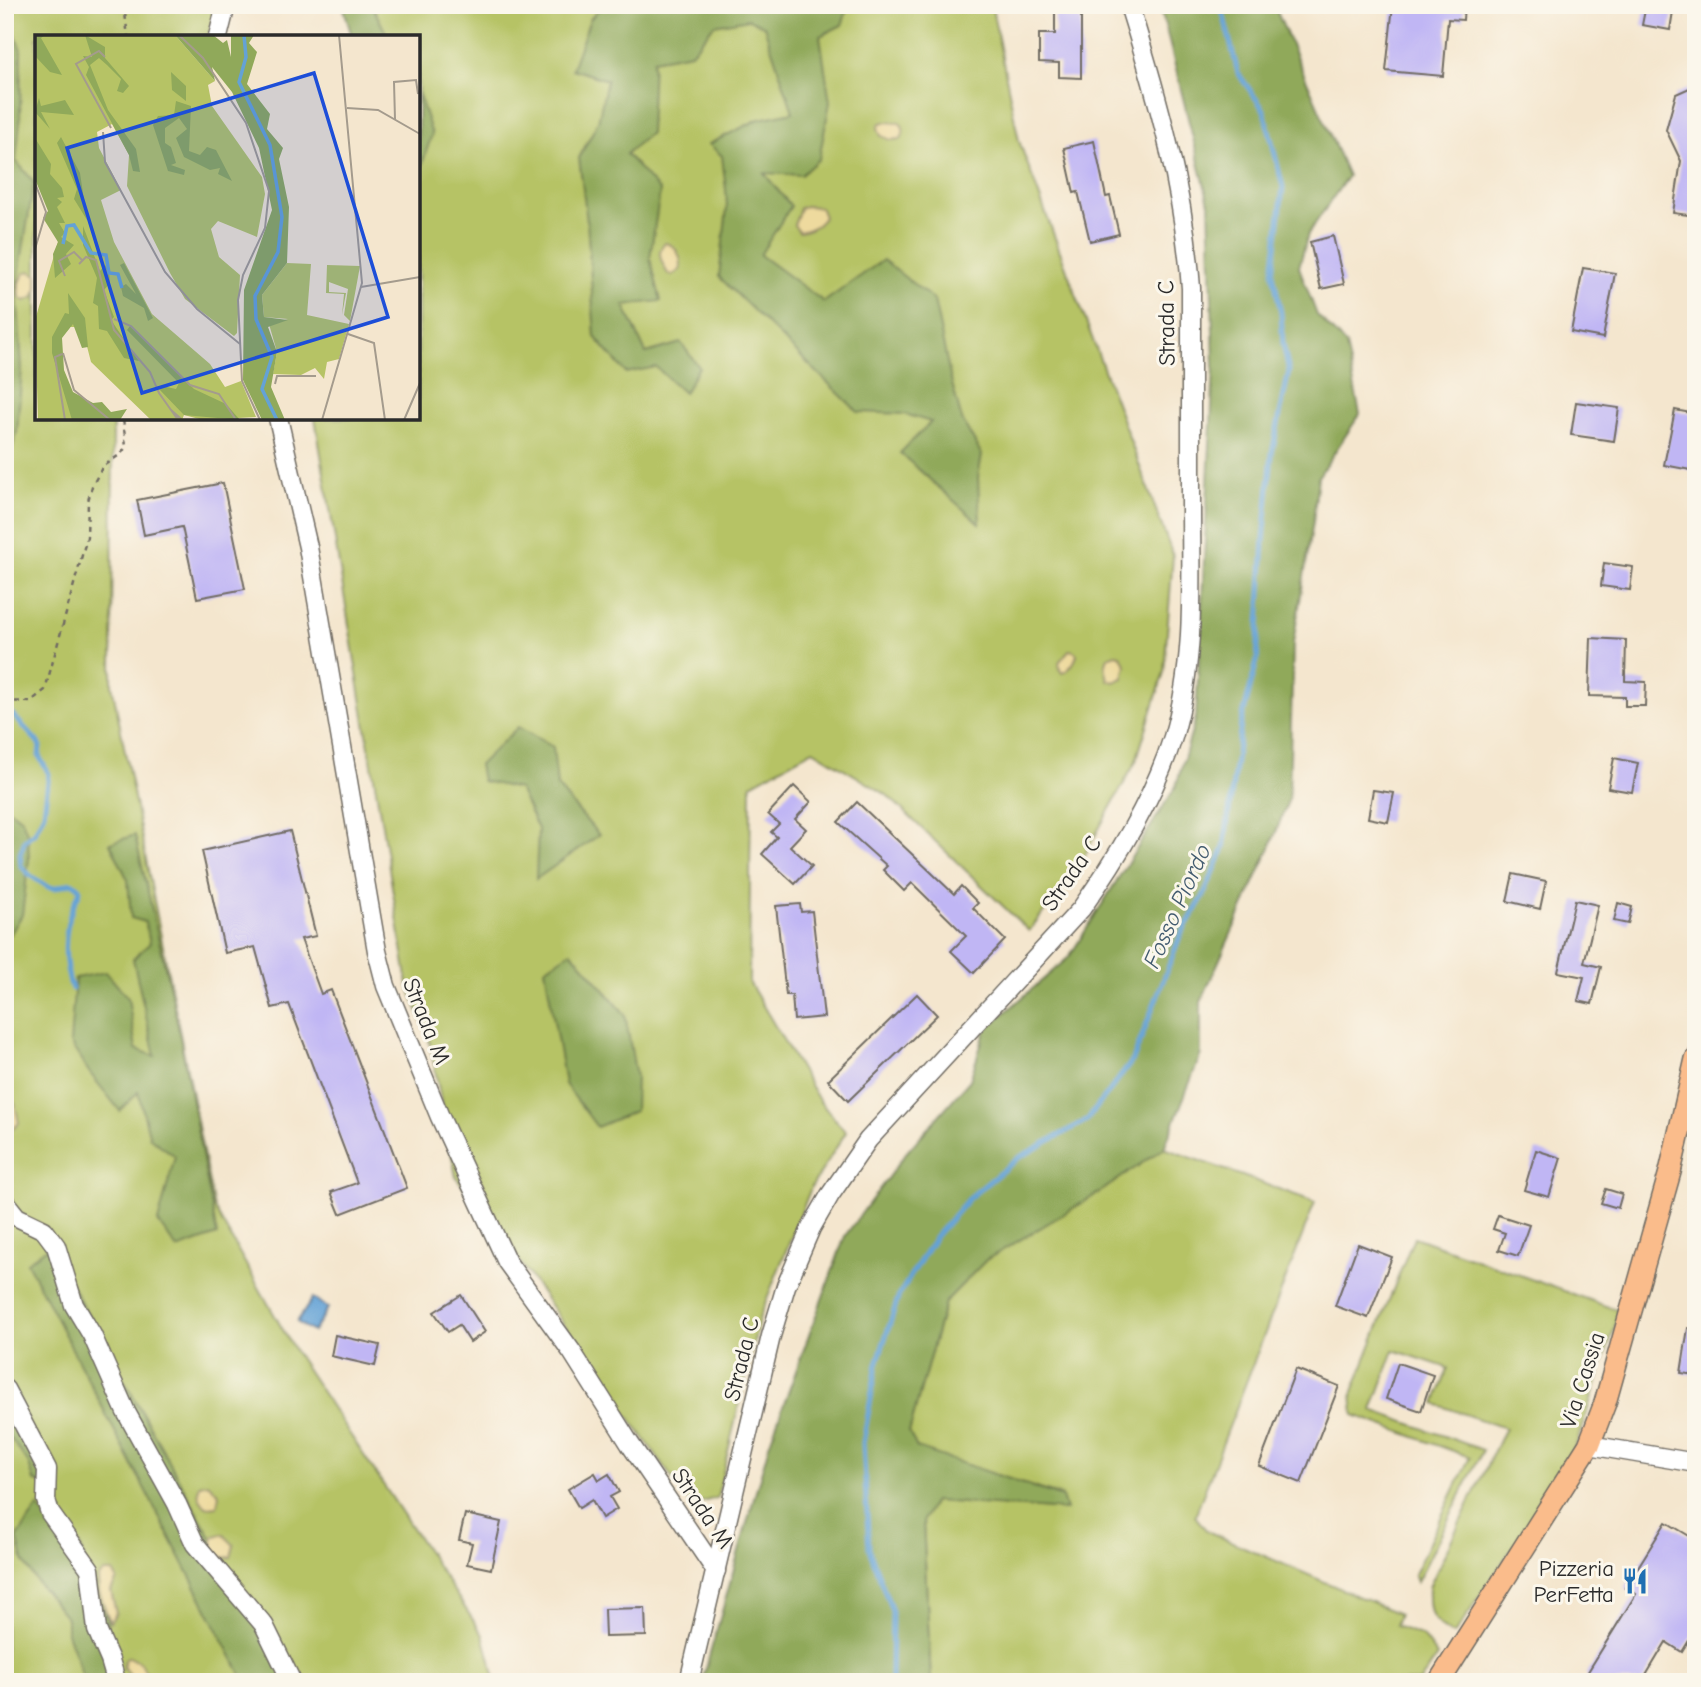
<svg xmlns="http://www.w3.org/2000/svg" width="1701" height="1687" font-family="'Comic Neue',sans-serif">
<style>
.green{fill:#b6c365;stroke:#707748;stroke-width:2}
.forest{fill:#90a95a;stroke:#5e6a42;stroke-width:2}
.sand{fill:#eeda9e;stroke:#8c8264;stroke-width:2}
.water{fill:#64a2d6;stroke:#486680;stroke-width:2}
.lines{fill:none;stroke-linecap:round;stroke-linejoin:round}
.stream{stroke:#64a2d6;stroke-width:5}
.building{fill:#c0b6f4}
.minor-casing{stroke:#716c64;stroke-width:21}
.major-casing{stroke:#716c64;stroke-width:24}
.path{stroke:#716c64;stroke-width:2.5;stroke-dasharray:5 5;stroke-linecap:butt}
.minor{stroke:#fff;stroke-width:18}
.major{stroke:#fabc8b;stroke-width:21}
.labels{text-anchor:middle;stroke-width:6;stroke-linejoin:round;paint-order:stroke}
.street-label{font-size:23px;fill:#2b2b2b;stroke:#fbf7ec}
.poi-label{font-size:23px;fill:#2b2b2b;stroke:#fbf7ec;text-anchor:end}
.water-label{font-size:24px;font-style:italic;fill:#425b6f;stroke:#fbf7ec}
.inset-river{fill:none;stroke:#64a2d6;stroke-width:3.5}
.inset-road{fill:none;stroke:#a49b8d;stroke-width:2}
.view{fill:#1d4ed8;fill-opacity:0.15;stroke:#1d4ed8;stroke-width:3.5}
.inset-edge{fill:none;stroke:#2b2b2b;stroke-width:3.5}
</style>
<rect width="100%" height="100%" fill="#fbf7ec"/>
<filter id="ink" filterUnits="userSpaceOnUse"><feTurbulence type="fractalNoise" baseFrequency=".0143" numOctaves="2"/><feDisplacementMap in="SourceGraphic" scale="14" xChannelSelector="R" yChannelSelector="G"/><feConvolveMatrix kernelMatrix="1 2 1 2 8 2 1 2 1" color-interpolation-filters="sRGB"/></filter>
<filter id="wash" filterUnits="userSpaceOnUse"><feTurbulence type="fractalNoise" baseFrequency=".00686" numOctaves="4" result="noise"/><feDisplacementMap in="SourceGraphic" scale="28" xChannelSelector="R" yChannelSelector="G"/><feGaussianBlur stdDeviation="1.57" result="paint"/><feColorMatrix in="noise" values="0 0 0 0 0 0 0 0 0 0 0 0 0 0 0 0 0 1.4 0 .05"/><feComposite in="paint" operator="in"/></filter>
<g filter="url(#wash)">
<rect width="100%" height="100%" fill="#f4e6ce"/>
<!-- green -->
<g class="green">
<polygon points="5,5 216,5 208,37 37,37 37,418 113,418 112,685 214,1208 296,1353 483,1635 496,1682 5,1682"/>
<polygon points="346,5 994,5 993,13 1019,141 1173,556 1164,672 1136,761 1078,867 1029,931 887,795 813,750 751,784 749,982 820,1102 846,1132 811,1188 760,1316 717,1498 691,1505 515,1255 456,1177 429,1039 408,984 315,418 418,418 418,37 352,37"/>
<polygon points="1164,1148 1315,1202 1195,1516 1207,1531 1399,1614 1395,1626 1421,1635 1437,1656 1420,1682 931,1682 923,1520 934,1500 1065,1510 1062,1496 917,1449 909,1433 945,1302 986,1260 1097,1194"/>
<path d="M1414 1237 1620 1311 1576 1445 1556 1482 1454 1635C1430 1622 1428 1613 1429 1587L1505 1428 1435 1404 1448 1368 1394 1350 1372 1410 1483 1450 1417 1582 1414 1574 1470 1457 1354 1415 1352 1394Z"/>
</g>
<!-- forest -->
<g class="forest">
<polygon points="5,5 10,5 12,25 21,50 20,122 16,161 34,182 17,287 22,368 17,433 5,469"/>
<polygon points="343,5 372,5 388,37 352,37"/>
<polygon points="603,5 849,5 842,25 820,36 830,102 819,159 801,175 764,173 791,206 760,255 824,302 883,260 934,300 950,376 962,420 982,455 978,477 980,524 900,453 931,422 904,414 858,412 719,277 727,208 726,190 722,156 709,144 759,119 793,112 764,26 749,19 714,25 691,53 653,60 650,133 626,154 660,191 650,258 661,301 624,305 646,353 681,343 699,367 684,393 656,367 626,373 595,337 587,221 579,158 598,122 607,80 572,69 590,19"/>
<polygon points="1160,5 1274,5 1348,176 1308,234 1299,267 1317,315 1346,345 1360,414 1318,477 1313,522 1293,643 1289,798 1271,845 1201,1001 1201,1054 1164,1148 1097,1194 986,1260 945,1302 909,1432 917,1448 1062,1497 1066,1510 934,1501 923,1520 931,1682 702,1682 769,1445 845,1236 906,1153 970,1080 986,1029 1069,957 1176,786 1196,717 1214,366 1209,203"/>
<polygon points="418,92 432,134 418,177"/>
<polygon points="518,727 553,747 557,786 599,835 536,879 538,829 519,789 482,781 479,765"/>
<polygon points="10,810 22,819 28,836 29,859 22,915 10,935 5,937 5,815"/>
<polygon points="135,835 175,1010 217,1235 177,1249 158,1222 175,1156 150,1138 138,1092 120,1111 89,1072 70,1043 75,978 106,972 128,998 136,1049 155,1056 133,959 150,943 145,922 131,918 128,880 110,843"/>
<polygon points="571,951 625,1014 636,1077 635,1111 597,1127 565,1084 545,969"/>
<polygon points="50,1246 291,1682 245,1682 27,1262"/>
<polygon points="5,1392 45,1485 34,1481 29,1464 10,1438 5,1439"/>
<polygon points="38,1507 47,1519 80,1546 97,1600 108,1619 104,1639 111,1682 85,1682 67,1633 67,1618 36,1581 23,1560 17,1538"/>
</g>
<!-- sand -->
<g class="sand">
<path d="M885 122 900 123C905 128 904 133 901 139L891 140 881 136 878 128 880 123Z"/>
<path d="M805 206 820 207 824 217C818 227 809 230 799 232L794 225 800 208Z"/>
<path d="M665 243C677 245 683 259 680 270L673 275 668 274C662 263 655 252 665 243Z"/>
<polygon points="30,271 37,275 37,289 33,298 25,301 20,298 19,285 24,273"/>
<path d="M1069 650 1074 651 1077 654C1076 661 1069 671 1062 673L1060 670 1059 662Z"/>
<polygon points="1115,654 1120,655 1126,665 1123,678 1114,682 1108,680 1105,667 1108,657"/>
<polygon points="10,1098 15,1104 19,1123 13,1129 5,1127 5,1100"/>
<path d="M208 1483 219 1494 217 1506 206 1507C199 1500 197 1494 199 1485Z"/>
<path d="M223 1534 234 1545 231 1557 220 1558C214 1551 211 1545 214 1536Z"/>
<polygon points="104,1572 113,1572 117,1579 111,1591 116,1613 110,1622 99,1592 98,1578"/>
<polygon points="129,1657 141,1663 149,1678 146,1682 135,1681 123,1667 125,1660"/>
</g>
<!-- water -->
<polygon class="water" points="313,1298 328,1308 313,1332 297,1322"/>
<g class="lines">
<!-- stream -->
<g class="stream">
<path d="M5 713H11L36 740 40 746 39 756 49 774 44 813 35 832 25 840 20 854 21 866 31 876 48 887 55 888 71 883 77 885 80 890C79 896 75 900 73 906 63 932 63 963 72 989"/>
<polyline points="891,1682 892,1611 869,1549 863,1443 877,1364 899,1295 935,1237 969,1198 1018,1158 1087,1120 1133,1060 1180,936 1203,897 1224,848 1241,724 1257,661 1264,540 1272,453 1289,371 1283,344 1281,313 1273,273 1283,187 1264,110 1238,73 1221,5"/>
</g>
</g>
<g id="blocks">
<!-- building -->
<g class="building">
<polygon points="1055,5 1081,5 1081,78 1059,77 1059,63 1039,62 1039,34 1055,34"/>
<polygon points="1393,5 1464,5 1463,20 1448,19 1443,76 1386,71"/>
<polygon points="1646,5 1674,5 1670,30 1642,25"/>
<polygon points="1696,85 1696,216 1673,213 1681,161 1666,130 1676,94"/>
<polygon points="1094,141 1106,197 1110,196 1119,234 1090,241 1078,192 1074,193 1064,148"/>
<polygon points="1333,236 1344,284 1321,289 1310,242"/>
<polygon points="1583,268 1615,273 1603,338 1571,332"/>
<polygon points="1576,402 1619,408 1614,441 1571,435"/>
<polygon points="1675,410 1696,414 1696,471 1664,465"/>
<polygon points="223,483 245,589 197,598 182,527 144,535 137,500"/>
<polygon points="1604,563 1633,567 1630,590 1601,586"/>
<polygon points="1591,638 1626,640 1625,681 1646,682 1645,706 1625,706 1625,697 1589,696"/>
<polygon points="1614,758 1638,763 1632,792 1608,788"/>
<polygon points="794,786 811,802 795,819 806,829 790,846 812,866 795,884 762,854 777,837 771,832 779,824 768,814"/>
<polygon points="1373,790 1394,793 1388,822 1368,818"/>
<polygon points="857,802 954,894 961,886 978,903 973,908 1005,940 974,973 951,951 966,936 912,883 904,891 883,870 887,866 838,822"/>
<polygon points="290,831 316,936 301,939 321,994 331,990 407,1188 340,1214 331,1192 357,1183 289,1004 272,1008 255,947 225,953 202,851"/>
<polygon points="1513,874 1546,881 1540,909 1507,901"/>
<polygon points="1575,900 1598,905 1584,963 1601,967 1592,1004 1578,1001 1584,977 1558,972"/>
<polygon points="1618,903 1632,907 1628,924 1614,921"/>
<polygon points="800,904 801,912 812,911 824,1017 794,1020 792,995 786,995 776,906"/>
<polygon points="917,994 937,1015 848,1101 828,1080"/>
<polygon points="1536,1150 1561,1158 1549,1197 1524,1190"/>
<polygon points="1606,1189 1622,1194 1618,1208 1601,1203"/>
<polygon points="1498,1215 1529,1225 1518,1256 1499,1250 1505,1233 1493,1229"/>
<polygon points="1358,1244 1392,1257 1368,1318 1335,1306"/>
<polygon points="461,1295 485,1332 470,1342 459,1325 448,1332 434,1312"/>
<polygon points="1688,1328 1696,1329 1696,1375 1681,1373"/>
<polygon points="335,1335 380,1345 375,1366 331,1356"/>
<polygon points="1398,1363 1433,1375 1421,1411 1386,1399"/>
<polygon points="1296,1369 1339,1386 1301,1483 1259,1466"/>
<polygon points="595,1473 599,1480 609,1474 619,1492 610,1497 617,1509 602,1518 592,1500 579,1508 568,1489"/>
<polygon points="465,1514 501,1522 491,1569 467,1564 472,1543 459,1540"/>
<polygon points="1666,1522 1696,1540 1696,1629 1682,1652 1666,1642 1642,1682 1597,1682 1586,1675 1636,1594 1625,1588"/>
<polygon points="645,1608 646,1636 605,1637 604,1609"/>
</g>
</g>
</g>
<g filter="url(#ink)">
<use href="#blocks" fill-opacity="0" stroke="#716c64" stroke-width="2"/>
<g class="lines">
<!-- minor casing -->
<g class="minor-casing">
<g id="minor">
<polyline points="218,37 226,5"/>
<polyline points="278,418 308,547 377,951 386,986 440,1117 507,1262 572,1352 630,1444 716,1571"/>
<polyline points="5,1202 17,1217 44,1230 56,1246 74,1305 92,1335 126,1412 177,1504 195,1544 264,1625 292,1682"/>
<polyline points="5,1389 47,1469 46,1500 50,1513 90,1569 97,1630 110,1660 115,1677 114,1682"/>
<polyline points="1589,1445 1696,1463"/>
<path d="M689 1682 771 1336 786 1286 811 1228 830 1195 868 1140 1081 909C1118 857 1154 798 1173 737 1196 661 1191 584 1191 505 1191 433 1191 360 1191 288 1184 191 1158 98 1129 5"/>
</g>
</g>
<!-- major casing -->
<g class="major-casing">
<polyline id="major" points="1439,1682 1589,1445 1605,1403 1670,1172 1696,1059"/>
</g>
<!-- path -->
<g class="path">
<polyline points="124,5 128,37"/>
<polyline points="5,701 30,702 45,690 87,537 88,501 92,486 103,466 121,454 126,447 123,418"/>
</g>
<!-- minor -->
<use href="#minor" class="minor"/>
<!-- major -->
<use href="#major" class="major"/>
</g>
</g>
<!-- icons -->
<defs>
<g id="restaurant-bare" transform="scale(2.1)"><path d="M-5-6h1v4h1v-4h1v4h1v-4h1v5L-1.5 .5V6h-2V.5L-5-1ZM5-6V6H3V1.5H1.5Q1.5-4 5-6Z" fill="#1f6fb2" stroke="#fbf7ec" stroke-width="2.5" paint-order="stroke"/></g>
</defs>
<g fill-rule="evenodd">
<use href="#restaurant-bare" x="1635" y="1581"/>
</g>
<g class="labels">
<!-- street labels -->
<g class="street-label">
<text transform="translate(1166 323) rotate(-91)" y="8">Strada C</text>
<text transform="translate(1071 873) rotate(-55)" y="8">Strada C</text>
<text transform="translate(427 1021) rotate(68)" y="8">Strada M</text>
<text transform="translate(741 1359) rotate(-76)" y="8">Strada C</text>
<text transform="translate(1582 1380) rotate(-72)" y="8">Via Cassia</text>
<text transform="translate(703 1508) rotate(56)" y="8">Strada M</text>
</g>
<!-- poi labels -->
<g class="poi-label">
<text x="1614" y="1576">Pizzeria<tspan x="1614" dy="26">PerFetta</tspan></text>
</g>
<!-- water labels -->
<g class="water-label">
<text transform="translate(1177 906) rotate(-66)" y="8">Fosso Piordo</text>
</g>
</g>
<!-- overview -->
<g transform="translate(35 35)">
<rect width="385" height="385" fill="#f4e6ce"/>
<path d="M0 0H140L180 46 173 50 177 71 227 142 230 159 222 202 183 186 176 194 184 222 205 240 202 298 199 301 150 264 135 238 92 151 94 120 77 89 62 97 64 113 86 155 66 165 79 207 117 279 175 329 190 352 206 346 221 382 168 385 149 380 147 385H116L56 327 47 292H26L22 319 44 385H3L0 285 23 207 11 164 0 144ZM252 228 276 229 272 280 314 289 304 324 292 327 289 344 280 333 266 340 238 339 242 317 234 289 253 284 229 282 227 260ZM292 230 325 231 315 286 309 280 313 254 294 247V257L311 258 307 280 309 259 291 258Z" fill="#b6c365"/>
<path d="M0 0H10L6 3 27 40 15 37 0 21ZM50 0 70 12V23L94 51 88 58 82 56 86 44 72 30 64 23 55 30 73 75 101 114 105 137 98 136 94 120 51 40 54 32 48 21 57 22ZM140 0H178L188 8 192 5 196 22V0H219L214 8 222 17 212 49 235 79 232 94 248 113 244 124 254 172 252 228 227 260 229 282 253 285 233 292 242 317 236 352 250 385H227L208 345 209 255 237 175 224 113 197 57 177 32 180 46ZM136 37 151 51V66L137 55ZM4 63 6 71 30 65 39 80 6 77 15 94 0 77ZM141 66 156 71 154 116 165 120 172 112 181 115 197 146 183 139 185 133 175 135 149 122 141 103 152 94 144 83 130 93V108L136 112 141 128 136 130 150 135 149 140 133 136 118 90 123 81 139 80ZM26 102 45 138 52 185 39 164 42 154 22 108ZM0 103 16 129 15 139 27 153 29 162 22 163 27 167 22 172 30 188H24L30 198 26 202 39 210 31 219 36 229 20 243 18 219 23 207 8 183 13 176 0 144ZM48 191 65 236 70 230 74 236 75 248 69 255 79 282 76 285 104 326 89 323 72 296 64 294 63 271 58 268 62 243 48 210ZM89 228 118 283 113 286 109 273 88 261 86 252 91 249 101 259 85 230ZM33 258 50 283 53 312 47 313 38 289 27 303 29 335 38 357 58 368 67 367 76 377 92 374 85 385H37L17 318V302L30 278 34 279ZM95 291 159 354 191 369 205 385 149 380 124 354 127 351 141 354 144 348 92 295Z" fill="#90a95a"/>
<path class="inset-river" d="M209 0 211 22 204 47 235 110 247 182 243 217 220 261 221 284 237 322 227 354 242 385M28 209 32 191 39 190 56 218 71 220 74 238 83 239 87 253"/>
<path class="inset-road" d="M144 0 168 23 211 88 234 156 230 193 208 240 203 265 207 346 225 385M70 22 64 16 41 29 76 93M312 73 343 75 385 99M360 84 359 47 381 45 383 59M68 97 70 127 130 237 162 274 205 309M0 148 11 177 0 214M44 229 51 222 61 225 79 295 115 337 124 358 141 382H144L135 374M30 241 24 226 39 217 47 225M326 252 385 242M79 284 96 291 155 350 184 359 201 385M313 299 339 308 350 385M28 318 39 355 75 385M27 319 20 322 30 385M240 349 242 341H281M287 385 327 248 304 0M369 385 385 348"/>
<path class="view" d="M279 38 353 282 107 358 32 113Z"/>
<rect width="385" height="385" class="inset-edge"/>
</g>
<!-- margin -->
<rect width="1701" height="1687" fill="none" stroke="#fbf7ec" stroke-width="28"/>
</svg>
